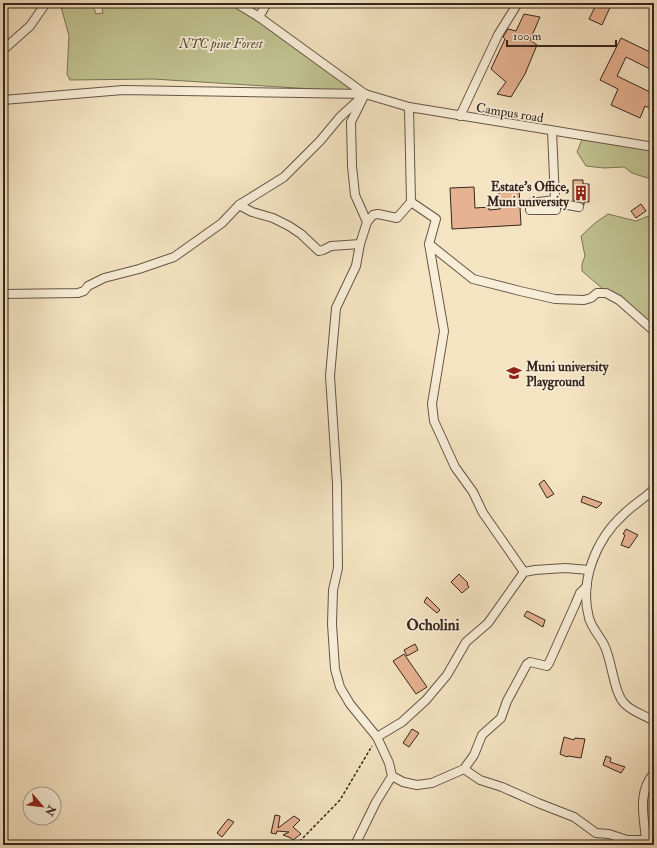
<svg xmlns="http://www.w3.org/2000/svg" width="657" height="848" font-family="'IM FELL Double Pica',serif">
<style>
.green{fill:#c0c290;stroke:#7a7457}
.building{fill:#e6b291;stroke:#35251e}
.lines{fill:none;stroke-linecap:round;stroke-linejoin:round}
.street-casing{stroke:#655547;stroke-width:10}
.path{stroke:#35251e;stroke-width:1.5;stroke-dasharray:3 2;stroke-linecap:butt}
.street{stroke:#f8edd7;stroke-width:8}
.labels{text-anchor:middle;stroke-width:3.5;stroke-linejoin:round;paint-order:stroke}
.park-label{font-size:13px;font-style:italic;fill:#584c3a;stroke:#f8edd7}
.street-label{font-size:13px;fill:#35251e;stroke:#f8edd7}
.poi-label{font-size:13px;font-weight:bold;fill:#35251e;stroke:#f8edd7;text-anchor:end}
.quarter-label{font-size:15px;font-weight:bold;fill:#35251e;stroke:#f8edd7}
</style>
<rect width="100%" height="100%" fill="#f5e4c2"/>
<filter id="stains"><feTurbulence type="fractalNoise" baseFrequency=".005" numOctaves="4"/><feColorMatrix values="0 0 0 0 .2 0 0 0 0 .09 0 0 0 0 .02 0 0 0 .5 -.17"/></filter>
<radialGradient id="worn" r=".72"><stop offset=".6" stop-color="#630" stop-opacity="0"/><stop offset="1" stop-color="#630" stop-opacity=".3"/></radialGradient>
<!-- green -->
<g class="green">
<polygon points="60,3 92,3 96,14 103,13 101,3 234,3 360,92 153,79 70,80 67,74 69,36"/>
<polygon points="583,137 654,150 654,180 632,173 624,167 604,168 586,166 577,152"/>
<polygon points="608,214 636,221 654,214 654,329 603,289 582,271 582,264 585,256 581,236 595,223"/>
</g>
<!-- building -->
<g class="building">
<polygon points="597,3 612,3 602,25 589,19"/>
<polygon points="524,14 540,17 530,40 537,45 525,74 511,97 497,94 506,82 491,69 505,39 503,37 508,29 516,31"/>
<polygon points="621,38 654,54 654,71 626,57 617,76 654,94 654,110 645,106 640,118 611,105 618,89 600,80"/>
<polygon points="573,180 583,180 583,184 589,184 589,202 584,202 584,205 580,202 573,200"/>
<polygon points="474,187 475,208 489,207 489,210 500,209 499,190 519,189 521,225 452,229 450,188"/>
<polygon points="641,204 646,211 636,218 631,211"/>
<polygon points="544,480 554,494 547,498 539,484"/>
<polygon points="583,496 602,503 597,508 581,502"/>
<polygon points="626,529 638,535 629,548 621,545 625,535 623,534"/>
<polygon points="459,574 468,583 467,584 469,587 462,593 451,582"/>
<polygon points="427,597 440,610 437,613 424,602"/>
<polygon points="527,611 545,620 543,627 524,616"/>
<polygon points="415,644 418,650 407,656 404,650"/>
<polygon points="404,654 427,687 416,694 393,661"/>
<polygon points="412,729 419,733 409,747 403,743"/>
<polygon points="564,737 574,740 575,738 585,739 581,758 568,756 567,757 560,754"/>
<polygon points="606,756 611,758 610,762 625,767 621,773 603,765"/>
<polygon points="275,815 280,816 278,828 294,816 300,820 293,827 301,834 293,840 291,838 283,835 289,832 277,831 276,834 271,833"/>
<polygon points="228,819 234,822 222,837 217,833"/>
</g>
<g class="lines">
<!-- street casing -->
<g class="street-casing">
<g id="street">
<polyline points="236,3 259,17"/>
<polyline points="267,3 259,17 365,94"/>
<polyline points="3,50 30,26 46,3"/>
<polyline points="363,98 351,122 352,166 355,195 367,222"/>
<polyline points="3,100 123,90 365,94 409,107 654,147"/>
<polyline points="409,107 411,202 436,219 429,244 444,331 432,404 434,421 455,467 473,492 483,513 524,572"/>
<polyline points="460,116 498,35 518,3"/>
<polyline points="552,131 555,200 530,203 530,210 556,210 556,203 579,207"/>
<polyline points="239,205 252,212 273,218 289,226 301,234 319,251 323,250 331,246 360,244"/>
<polyline points="429,244 473,279 520,291 555,299 584,300 591,298 597,293 606,293 619,300 654,331"/>
<polyline points="3,294 78,293 84,291 88,286 104,278 139,269 174,257 222,223 239,205 284,177 320,141 340,117 365,94"/>
<path d="M654 489C645 498 633 505 624 514 596 539 579 581 589 618 592 629 601 637 605 647 612 662 614 694 625 704 631 711 646 716 654 721"/>
<polyline points="377,737 350,704 340,687 335,669 332,624 333,590 338,568 337,484 330,376 336,308 356,266 360,244 367,222 373,215 378,214 397,218 411,202"/>
<polyline points="464,769 480,780 502,787 538,803 574,817 596,833 609,834 627,840 646,840"/>
<polyline points="392,776 403,782 417,785 432,783 464,769 474,755 482,735 501,718 507,701 527,664 530,662 547,666 549,663 575,605 580,593 587,586"/>
<polyline points="355,845 376,802 392,776 389,763 377,737 402,722 426,700 447,675 466,642 488,623 524,572 535,570 565,568 589,570"/>
<path d="M644 845 646 840C644 816 637 793 654 773"/>
</g>
</g>
<!-- path -->
<polyline class="path" points="296,845 340,800 372,746"/>
<!-- street -->
<use href="#street" class="street"/>
</g>
<!-- icons -->
<defs>
<g id="building-bare" transform="scale(1.2)"><path d="M-4-6H4V6H1V3H-1V6H-4ZM-2.5-4.3h1.7v1.8h-1.7ZM.8-4.3h1.7v1.8H.8ZM-2.5-1h1.7V.8h-1.7ZM.8-1h1.7V.8H.8Z" fill="#8f2418" stroke="#f8edd7" stroke-width="2.5" paint-order="stroke"/></g>
<g id="school-bare" transform="scale(1.2)"><path d="M0-5L7-2L0 1L-7-2ZM-4 1L0 2.5L4 1V4Q0 6-4 4Z" fill="#8f2418" stroke="#f8edd7" stroke-width="2.5" paint-order="stroke"/></g>
</defs>
<g fill-rule="evenodd">
<use href="#building-bare" x="581" y="193"/>
<use href="#school-bare" x="514" y="373"/>
</g>
<g class="labels">
<!-- park labels -->
<g class="park-label">
<text x="221" y="48">NTC pine Forest</text>
</g>
<!-- street labels -->
<g class="street-label">
<text transform="translate(510 112) rotate(9)" y="5">Campus road</text>
</g>
<!-- poi labels -->
<g class="poi-label">
<text x="569" y="191">Estate's Office,<tspan x="569" dy="15">Muni university</tspan></text>
<text x="526" y="371" text-anchor="start">Muni university<tspan x="526" dy="15">Playground</tspan></text>
</g>
<!-- quarter labels -->
<g class="quarter-label">
<text x="433" y="630">Ocholini</text>
</g>
</g>
<!-- margin -->
<rect width="657" height="848" fill="none" stroke="#f5e4c2" stroke-width="16"/>
<rect x="4" y="4" width="649" height="840" fill="none" stroke="#35251e" stroke-width="2"/>
<rect x="8" y="8" width="641" height="832" fill="none" stroke="#35251e"/>
<!-- north arrow -->
<g transform="translate(42 806) rotate(118)"><circle r="19" fill="#f8edd7" stroke="#aa9d8d"/>
<path d="M0-3L7 15L0 10L-7 15Z" fill="#8f2418"/>
<text y="-6" font-size="11" font-weight="bold" text-anchor="middle" fill="#35251e">N</text>
</g>
<!-- scale -->
<path d="M507 40v6h109v-6" fill="none" stroke="#35251e" stroke-width="2"/>
<text x="513" y="40" font-size="12" fill="#35251e" stroke="#f8edd7" stroke-width="3" paint-order="stroke">100 m</text>
<rect width="100%" height="100%" filter="url(#stains)"/>
<rect width="100%" height="100%" fill="url(#worn)"/>
</svg>
